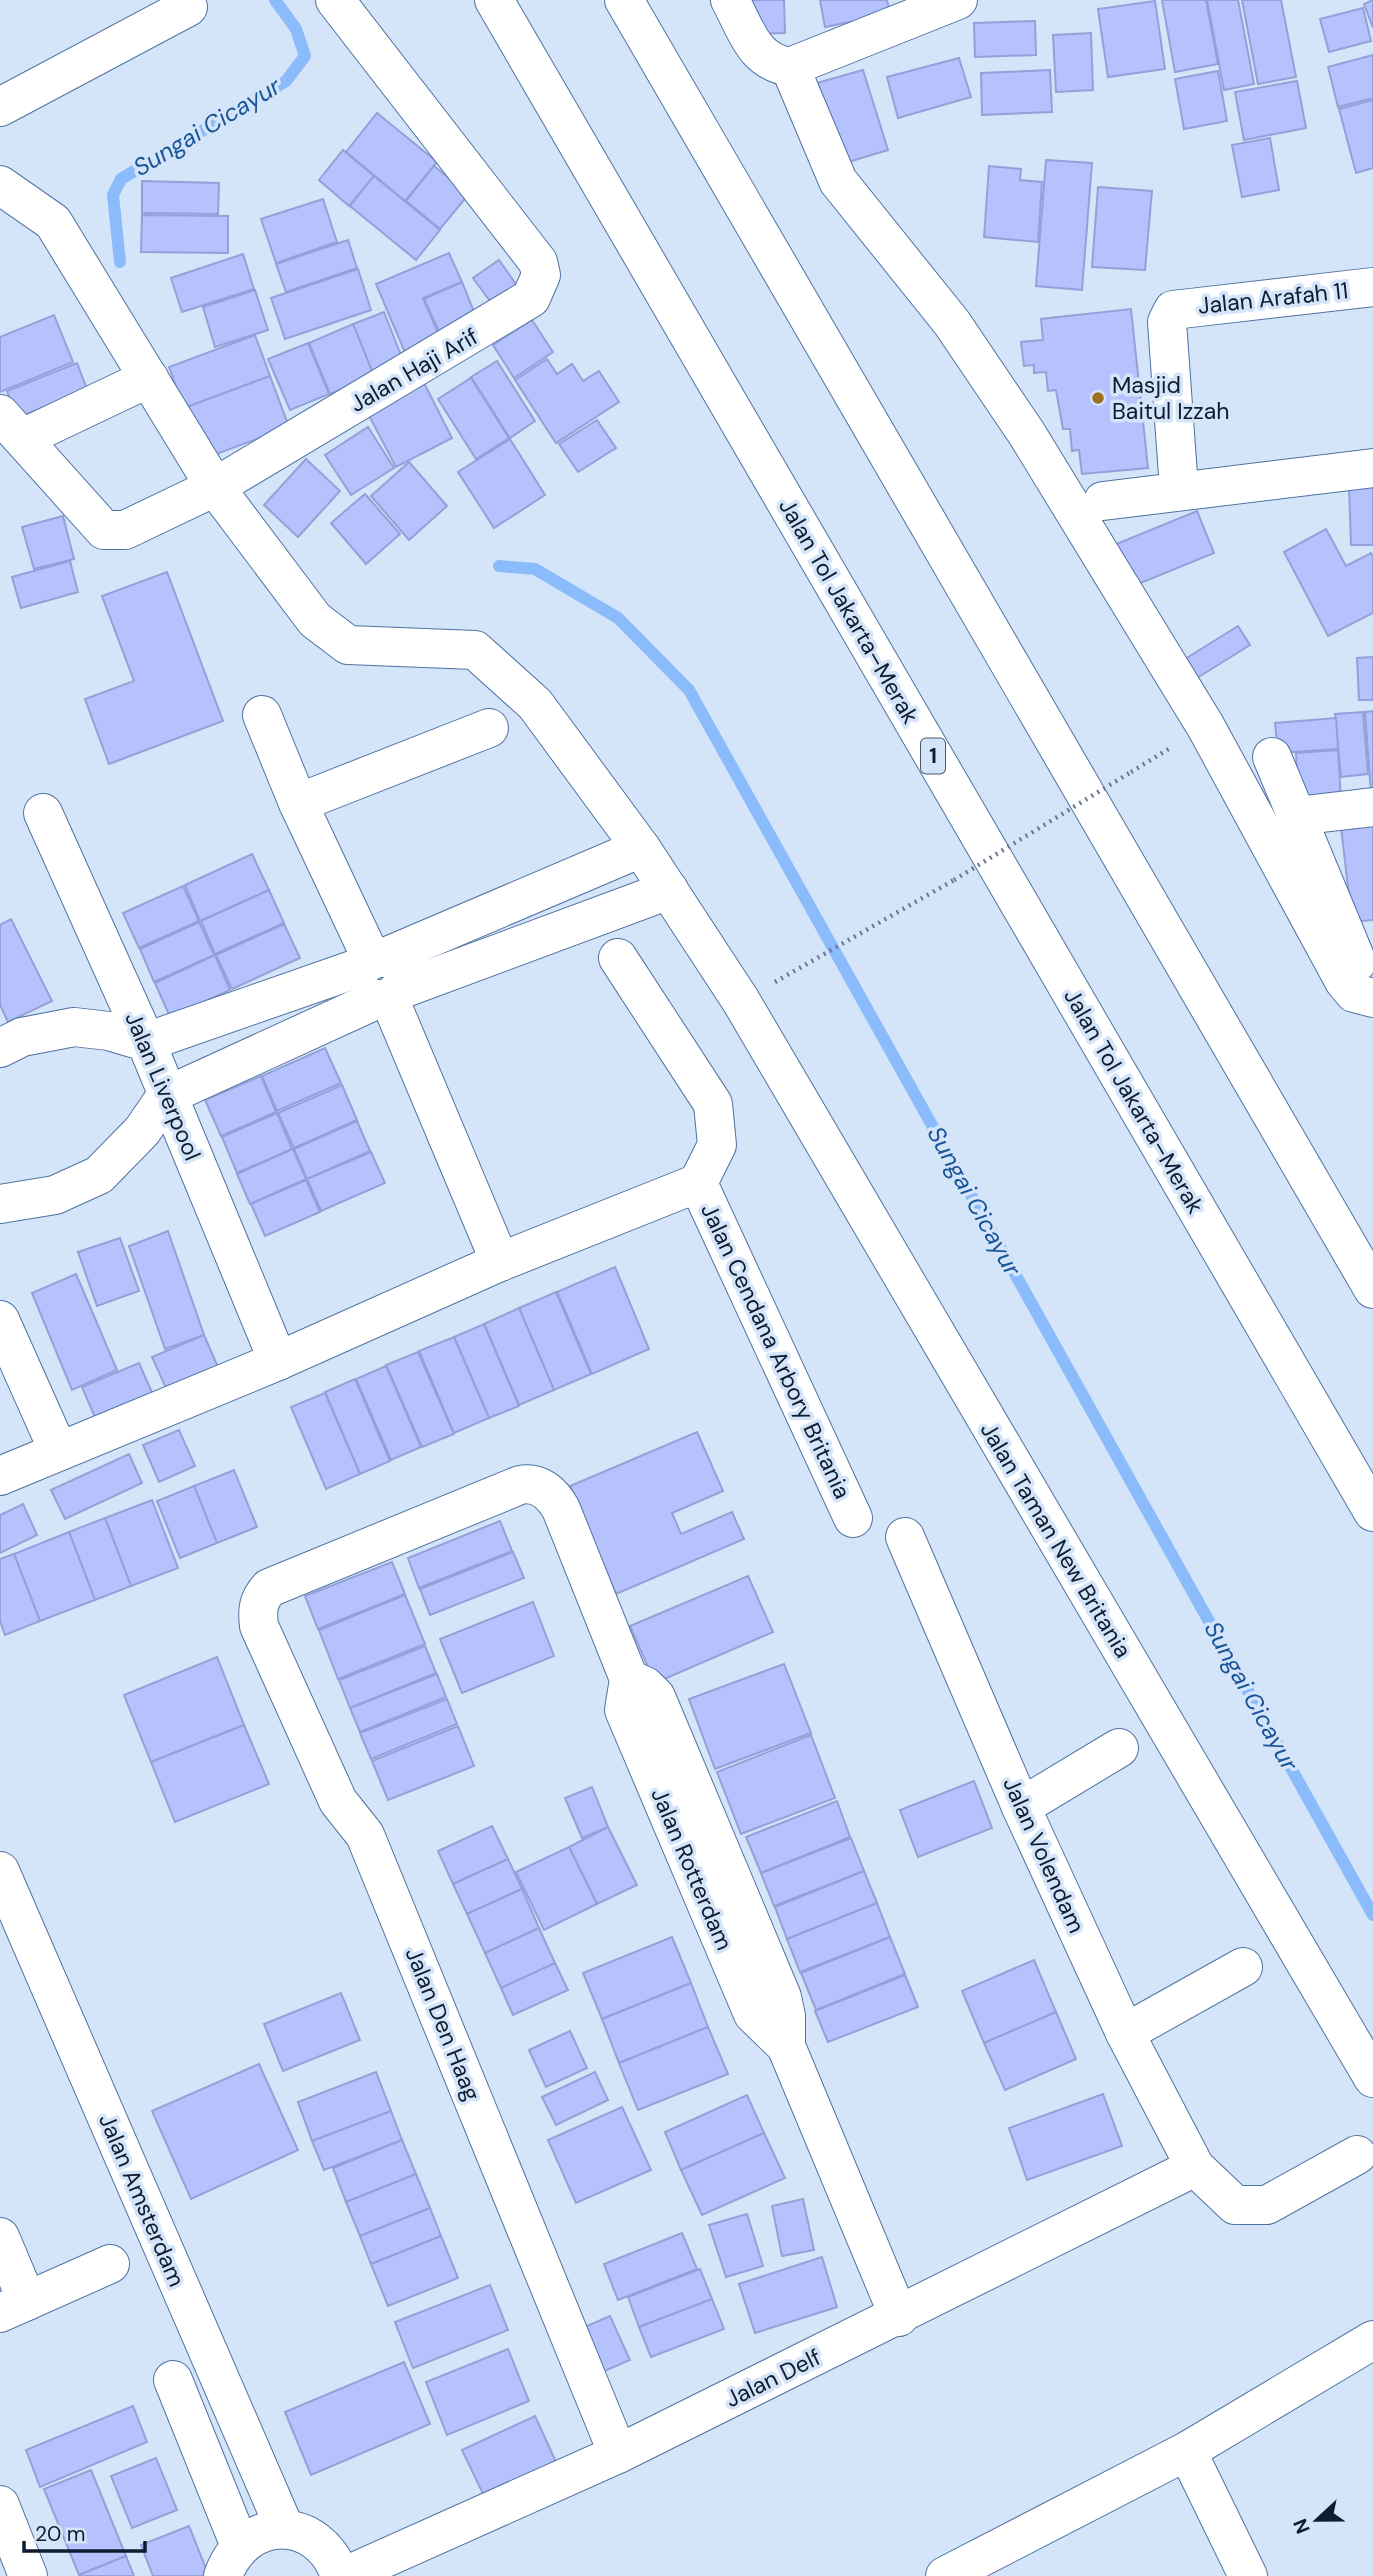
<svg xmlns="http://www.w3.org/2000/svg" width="1373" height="2576" font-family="'DM Sans',sans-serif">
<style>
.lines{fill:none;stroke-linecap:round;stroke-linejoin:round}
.stream{stroke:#8bbbfa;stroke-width:12}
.building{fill:#b6c2fd;stroke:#95a0d9;stroke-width:2}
.minor-casing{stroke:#4f73a2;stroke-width:40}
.highway-casing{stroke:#4f73a2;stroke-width:40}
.path{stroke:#6a798d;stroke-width:4.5;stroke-dasharray:2 5;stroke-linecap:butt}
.minor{stroke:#fff;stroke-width:38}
.highway{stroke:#fff;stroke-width:38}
.path-bridge{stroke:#6a798d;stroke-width:4.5;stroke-dasharray:2 5;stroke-linecap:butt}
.poi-dot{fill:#9d6f21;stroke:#d4e4f9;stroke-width:2.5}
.labels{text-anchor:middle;stroke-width:7;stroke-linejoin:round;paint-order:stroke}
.shield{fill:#d4e4f9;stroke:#49586c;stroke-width:2}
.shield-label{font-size:21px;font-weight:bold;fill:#0e1c2f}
.street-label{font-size:23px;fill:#0e1c2f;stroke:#d4e4f9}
.poi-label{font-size:23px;fill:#0e1c2f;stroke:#d4e4f9;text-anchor:start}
.water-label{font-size:24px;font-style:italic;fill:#195499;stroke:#d4e4f9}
</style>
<rect width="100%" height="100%" fill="#d4e4f9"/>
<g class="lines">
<!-- stream -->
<g class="stream">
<polyline points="120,262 113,195 121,179 286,81 305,56 296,29 275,0"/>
<polyline points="499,566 535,569 618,618 689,690 1373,1915"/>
</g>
</g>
<!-- building -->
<g class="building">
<polygon points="749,0 784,0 785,33 750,34"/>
<polygon points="820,0 887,0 892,23 852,32 850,22 825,27"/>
<polygon points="1162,0 1206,0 1218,64 1175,72"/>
<polygon points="1207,0 1238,0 1254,84 1224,90"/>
<polygon points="1242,0 1281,0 1296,77 1258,84"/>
<polygon points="1373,0 1373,28 1364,4"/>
<polygon points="1155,1 1165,69 1108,77 1098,9"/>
<polygon points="1363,8 1371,41 1329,52 1320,19"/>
<polygon points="1035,21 1036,55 975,57 974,23"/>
<polygon points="1091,33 1093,90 1056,92 1053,35"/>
<polygon points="1373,55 1373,98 1338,107 1328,67"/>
<polygon points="959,58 971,97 898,118 887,77"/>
<polygon points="863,70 888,150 835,166 810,85"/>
<polygon points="1050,70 1052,112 982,115 981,73"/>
<polygon points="1218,71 1227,121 1184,129 1175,79"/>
<polygon points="1297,81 1306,128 1244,140 1235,92"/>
<polygon points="1373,100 1373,168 1356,173 1339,109"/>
<polygon points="377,113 437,162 405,201 346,152"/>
<polygon points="1270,138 1279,190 1242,197 1232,145"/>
<polygon points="343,150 374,176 349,206 319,180"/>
<polygon points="1046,160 1092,163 1082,290 1036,286"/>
<polygon points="434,166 469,194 440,229 406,201"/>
<polygon points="989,166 1021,169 1020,180 1042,182 1038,242 984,237"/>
<polygon points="374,176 440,230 416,260 350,206"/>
<polygon points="142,181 219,183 218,214 142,213"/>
<polygon points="1098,187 1152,191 1145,270 1092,267"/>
<polygon points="323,199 337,242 276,263 261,219"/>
<polygon points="142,215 228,216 228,253 141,252"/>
<polygon points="348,240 357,268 286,292 276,264"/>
<polygon points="449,253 462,282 423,298 441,340 406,355 376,284"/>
<polygon points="243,254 254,289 182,312 171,278"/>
<polygon points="499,260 518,287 493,305 473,278"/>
<polygon points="358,269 371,310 285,339 271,298"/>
<polygon points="462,282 479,324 443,340 424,299"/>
<polygon points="255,290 268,330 215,347 203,307"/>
<polygon points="1131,309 1148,468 1082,474 1079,450 1072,451 1070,429 1063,429 1056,390 1048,391 1046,372 1034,373 1034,365 1024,366 1021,342 1043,340 1041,319"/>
<polygon points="384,312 404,363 374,376 353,324"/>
<polygon points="54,315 73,362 0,392 0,337"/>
<polygon points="532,320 553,352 514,378 493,345"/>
<polygon points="353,324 374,376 330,394 309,343"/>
<polygon points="255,335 270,376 184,408 169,367"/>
<polygon points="308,343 329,394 290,410 268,359"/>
<polygon points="547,359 557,374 572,364 583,381 599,371 619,402 556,443 515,380"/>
<polygon points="497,361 535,421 510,438 471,377"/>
<polygon points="77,363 87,389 17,418 7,391"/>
<polygon points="270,376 289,427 203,459 184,408"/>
<polygon points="471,378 509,438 476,459 438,399"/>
<polygon points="422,379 452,438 396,467 365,408"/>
<polygon points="597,420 616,448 578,472 559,444"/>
<polygon points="368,427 394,468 351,495 325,455"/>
<polygon points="510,439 545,495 494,528 458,472"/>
<polygon points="306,459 340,491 298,537 264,505"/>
<polygon points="409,462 447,506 409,540 371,496"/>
<polygon points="1373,486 1373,545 1351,545 1349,487"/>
<polygon points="365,494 400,534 366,564 331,523"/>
<polygon points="1197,511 1214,553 1126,589 1109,547"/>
<polygon points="63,516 74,559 34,569 22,527"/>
<polygon points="1326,529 1346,566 1371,553 1373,557 1373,613 1328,636 1284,552"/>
<polygon points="70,561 78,592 21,608 12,577"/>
<polygon points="167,572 223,721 109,764 85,699 134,681 102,596"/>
<polygon points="1238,626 1250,645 1197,678 1185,659"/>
<polygon points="1373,657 1373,700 1359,700 1357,658"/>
<polygon points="1373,711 1373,793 1371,793 1365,712"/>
<polygon points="1363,712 1368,774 1341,777 1335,714"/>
<polygon points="1336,718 1338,749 1278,753 1275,723"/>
<polygon points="1338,750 1341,800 1299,803 1296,753"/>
<polygon points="1373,823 1373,920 1352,922 1341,827"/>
<polygon points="252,854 269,890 200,921 185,885"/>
<polygon points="183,886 199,921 139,948 123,913"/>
<polygon points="269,890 284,923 215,954 201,921"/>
<polygon points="11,919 52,1001 8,1022 0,1005 0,925"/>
<polygon points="199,922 214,955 154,982 140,949"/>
<polygon points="284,924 300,958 232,989 216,955"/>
<polygon points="215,955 230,990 170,1017 155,983"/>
<polygon points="325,1048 341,1083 277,1111 262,1076"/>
<polygon points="261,1076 276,1112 221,1136 205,1100"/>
<polygon points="342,1085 357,1120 294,1148 278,1113"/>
<polygon points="277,1113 292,1149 237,1173 222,1137"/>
<polygon points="357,1121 370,1151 307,1179 294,1149"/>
<polygon points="293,1149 306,1179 250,1204 237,1174"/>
<polygon points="371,1152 385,1183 321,1211 307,1179"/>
<polygon points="306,1180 320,1212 265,1236 251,1204"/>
<polygon points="168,1231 204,1335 165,1349 129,1246"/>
<polygon points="120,1238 139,1291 97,1306 78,1252"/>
<polygon points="615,1267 649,1349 592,1374 557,1292"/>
<polygon points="76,1274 117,1370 72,1390 32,1293"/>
<polygon points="556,1292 591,1374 554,1390 519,1308"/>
<polygon points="519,1308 554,1390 519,1405 484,1324"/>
<polygon points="484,1324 519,1406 489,1418 454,1337"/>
<polygon points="204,1335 221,1374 170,1397 152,1357"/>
<polygon points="454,1337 489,1418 454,1433 419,1351"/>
<polygon points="418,1352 454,1434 422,1447 386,1365"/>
<polygon points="139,1363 157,1404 100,1429 82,1387"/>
<polygon points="386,1366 421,1447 391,1460 356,1379"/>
<polygon points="355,1379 390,1461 360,1474 325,1392"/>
<polygon points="325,1393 360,1474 326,1489 291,1407"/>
<polygon points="179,1430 195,1466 159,1482 143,1445"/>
<polygon points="697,1432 723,1491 672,1513 681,1534 732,1512 744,1539 616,1594 570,1486"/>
<polygon points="129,1454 142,1483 65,1519 51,1490"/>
<polygon points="234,1470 257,1527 217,1543 194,1486"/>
<polygon points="194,1486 217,1543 180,1558 157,1501"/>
<polygon points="152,1500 178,1568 131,1586 105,1518"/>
<polygon points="23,1504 37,1535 0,1553 0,1515"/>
<polygon points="105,1518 131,1586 95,1600 69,1532"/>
<polygon points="500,1521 512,1551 419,1588 408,1558"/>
<polygon points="69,1532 95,1600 40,1621 14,1554"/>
<polygon points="513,1552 524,1578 430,1615 420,1589"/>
<polygon points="14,1554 40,1621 5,1635 0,1621 0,1559"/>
<polygon points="392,1562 405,1594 318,1629 305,1596"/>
<polygon points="748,1576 773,1632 655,1683 630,1626"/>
<polygon points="405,1595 425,1644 338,1679 319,1630"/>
<polygon points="533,1602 554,1656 462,1693 440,1639"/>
<polygon points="425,1646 436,1673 350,1708 339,1680"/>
<polygon points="217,1657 244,1725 151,1762 124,1695"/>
<polygon points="784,1664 811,1733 715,1769 689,1699"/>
<polygon points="437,1674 446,1697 360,1732 350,1708"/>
<polygon points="447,1699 457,1724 371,1759 360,1733"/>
<polygon points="244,1725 269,1784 175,1822 151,1762"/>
<polygon points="458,1726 474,1766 388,1800 372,1761"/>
<polygon points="811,1735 835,1798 741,1834 717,1772"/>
<polygon points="974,1781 992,1828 918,1857 900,1810"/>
<polygon points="592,1787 608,1827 582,1838 565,1798"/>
<polygon points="837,1801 850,1837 761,1873 746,1837"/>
<polygon points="492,1826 508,1859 453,1884 438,1851"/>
<polygon points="608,1827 637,1885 597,1904 569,1847"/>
<polygon points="851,1838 864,1871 774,1906 761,1873"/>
<polygon points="569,1847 597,1904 544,1930 516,1872"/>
<polygon points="508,1859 522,1889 467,1914 453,1884"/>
<polygon points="864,1871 877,1903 787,1939 775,1907"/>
<polygon points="522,1889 539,1928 485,1953 467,1914"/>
<polygon points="877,1903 890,1937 800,1972 787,1939"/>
<polygon points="539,1928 555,1963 501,1988 485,1953"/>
<polygon points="672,1937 691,1983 602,2019 583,1973"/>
<polygon points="890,1937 905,1974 816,2010 801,1973"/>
<polygon points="1034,1960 1056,2012 984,2043 962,1991"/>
<polygon points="555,1963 568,1990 513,2015 501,1988"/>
<polygon points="905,1975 918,2007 828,2042 815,2011"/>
<polygon points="691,1983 708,2027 619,2063 602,2019"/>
<polygon points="341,1993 360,2040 283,2071 264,2024"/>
<polygon points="1056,2012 1076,2059 1005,2090 984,2043"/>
<polygon points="708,2027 728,2074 638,2110 619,2063"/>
<polygon points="570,2031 587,2068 546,2087 529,2050"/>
<polygon points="259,2064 298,2150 191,2199 152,2111"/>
<polygon points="376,2072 391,2111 312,2141 298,2102"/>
<polygon points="595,2072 608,2100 556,2125 542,2097"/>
<polygon points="1103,2094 1122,2146 1027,2180 1009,2128"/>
<polygon points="747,2095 764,2133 681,2170 665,2132"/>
<polygon points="622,2107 651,2170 576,2203 548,2140"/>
<polygon points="391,2111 402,2140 324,2170 312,2141"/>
<polygon points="764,2133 785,2178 702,2215 681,2170"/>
<polygon points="402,2140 416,2174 346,2202 333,2168"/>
<polygon points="416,2174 430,2208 360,2236 346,2202"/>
<polygon points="803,2199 814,2250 782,2256 772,2206"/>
<polygon points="430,2208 441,2236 371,2264 360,2236"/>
<polygon points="747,2214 763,2266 726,2277 709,2225"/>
<polygon points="682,2233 697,2269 618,2300 604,2264"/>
<polygon points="441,2236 458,2278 388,2306 371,2264"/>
<polygon points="822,2257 837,2307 755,2333 739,2284"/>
<polygon points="700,2269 712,2299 639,2327 628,2297"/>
<polygon points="490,2285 508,2330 413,2368 395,2322"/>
<polygon points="712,2299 724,2329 651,2357 639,2327"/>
<polygon points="610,2316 630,2360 600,2373 580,2329"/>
<polygon points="508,2349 529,2401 447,2435 426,2382"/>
<polygon points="404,2362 430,2424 311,2475 285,2412"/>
<polygon points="133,2406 147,2442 40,2487 26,2450"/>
<polygon points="535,2416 557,2464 485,2498 462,2450"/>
<polygon points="156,2458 177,2510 132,2528 111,2476"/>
<polygon points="91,2470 126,2556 79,2575 44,2489"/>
<polygon points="189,2526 209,2576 153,2576 141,2545"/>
<polygon points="126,2556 134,2576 79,2576 79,2575"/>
</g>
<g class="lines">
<!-- minor casing -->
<g class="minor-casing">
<g id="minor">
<path d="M730 0C747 31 753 61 790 67L958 0"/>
<polyline points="790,67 838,181 952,323 1027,434 1206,727 1344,981 1354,993 1373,998"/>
<polyline points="0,107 188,7"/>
<polyline points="0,185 53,222 215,487 315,620 348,645 475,650 535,704 641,848 741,1001 1373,2078"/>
<polyline points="0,414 104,530 125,530 215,487 531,298 541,275 538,262 335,0"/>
<polyline points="23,438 149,378"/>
<polyline points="1179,489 1167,322 1173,310 1373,287"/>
<polyline points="1103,501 1373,468"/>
<polyline points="262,715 298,803 372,960"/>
<polyline points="1272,757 1357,962"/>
<polyline points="298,803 489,728"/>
<polyline points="43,813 146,1042 278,1361"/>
<polyline points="1296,816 1373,807"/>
<polyline points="383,958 641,848"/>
<polyline points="397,991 669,890"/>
<polyline points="389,998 500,1262"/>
<polyline points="0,1048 22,1037 74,1027 109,1031 146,1042 364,966"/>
<polyline points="698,1183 853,1518"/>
<polyline points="0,1204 55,1195 99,1175 142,1131 166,1096 378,999"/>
<polyline points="0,1320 58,1450"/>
<polyline points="0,1476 278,1361 500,1262 698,1183 717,1145 713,1104 618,958"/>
<polyline points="905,1537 1021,1807 1125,2033 1195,2167 1235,2205 1267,2205 1357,2155"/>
<polyline points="629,1679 645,1686 656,1697 782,1997 786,2016 786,2046 899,2317"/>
<polyline points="1021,1807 1119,1748"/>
<polyline points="0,1871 285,2529"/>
<polyline points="1125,2033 1243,1967"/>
<polyline points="0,2237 27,2301"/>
<polyline points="0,2313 110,2264"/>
<polyline points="173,2380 240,2546"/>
<polyline points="1187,2451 1248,2576"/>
<path d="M618 2454 365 1835 338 1801 259 1626C257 1610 258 1600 269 1588L520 1485C539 1481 552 1493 561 1509L629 1679 624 1710 753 2014 786 2046"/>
<polyline points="0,2505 28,2576"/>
<path d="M223 2576C245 2514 319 2514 340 2576"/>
<polyline points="345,2576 618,2454 1195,2167"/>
<polyline points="945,2576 1187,2451 1373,2340"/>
</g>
</g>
<!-- highway casing -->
<g class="highway-casing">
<g id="highway">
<polyline points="494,0 1373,1512"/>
<polyline points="624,0 1373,1289"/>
</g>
</g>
<!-- path -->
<g class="path">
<polyline points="1131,772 1172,747"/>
<polyline points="775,982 954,880"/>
</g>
<!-- minor -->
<use href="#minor" class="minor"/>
<!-- highway -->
<use href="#highway" class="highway"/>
<!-- path-bridge -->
<polyline class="path-bridge" points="954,880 1131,772"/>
</g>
<!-- markers -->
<circle class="poi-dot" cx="1098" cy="398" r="7"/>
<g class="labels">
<!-- shield labels -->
<rect class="shield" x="921" y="738.5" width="24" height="35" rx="5"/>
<g class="shield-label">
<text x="933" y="763">1</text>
</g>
<!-- street labels -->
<g class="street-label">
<text transform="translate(1273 298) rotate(-6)" y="8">Jalan Arafah 11</text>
<text transform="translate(414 370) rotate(-30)" y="8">Jalan Haji Arif</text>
<text transform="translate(849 611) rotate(60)" y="8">Jalan Tol Jakarta–Merak</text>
<text transform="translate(163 1086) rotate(67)" y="8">Jalan Liverpool</text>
<text transform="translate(1134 1101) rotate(60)" y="8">Jalan Tol Jakarta–Merak</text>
<text transform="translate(776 1351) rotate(65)" y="8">Jalan Cendana Arbory Britania</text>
<text transform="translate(1056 1540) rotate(59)" y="8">Jalan Taman New Britania</text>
<text transform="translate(1044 1855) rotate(66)" y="8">Jalan Volendam</text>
<text transform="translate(692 1869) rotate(67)" y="8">Jalan Rotterdam</text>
<text transform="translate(443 2024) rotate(68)" y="8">Jalan Den Haag</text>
<text transform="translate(142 2200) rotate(67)" y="8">Jalan Amsterdam</text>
<text transform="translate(773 2378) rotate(-26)" y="8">Jalan Delf</text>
</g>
<!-- poi labels -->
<g class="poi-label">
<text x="1112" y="393">Masjid<tspan x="1112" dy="26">Baitul Izzah</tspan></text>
</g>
<!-- water labels -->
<g class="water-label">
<text transform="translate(207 127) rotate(-31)" y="8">Sungai Cicayur</text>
<text transform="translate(974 1201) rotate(61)" y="8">Sungai Cicayur</text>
<text transform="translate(1251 1696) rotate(61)" y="8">Sungai Cicayur</text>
</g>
</g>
<!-- north arrow -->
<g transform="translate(1317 2520) rotate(248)" stroke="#d4e4f9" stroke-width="5" paint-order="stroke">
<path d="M0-5L12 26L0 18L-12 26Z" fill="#0e1c2f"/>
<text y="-10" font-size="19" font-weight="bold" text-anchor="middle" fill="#0e1c2f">N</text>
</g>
<!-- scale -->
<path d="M24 2541v10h121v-10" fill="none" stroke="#0e1c2f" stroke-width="3.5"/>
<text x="35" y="2541" font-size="21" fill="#0e1c2f" stroke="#d4e4f9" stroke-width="5" paint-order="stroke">20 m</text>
</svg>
